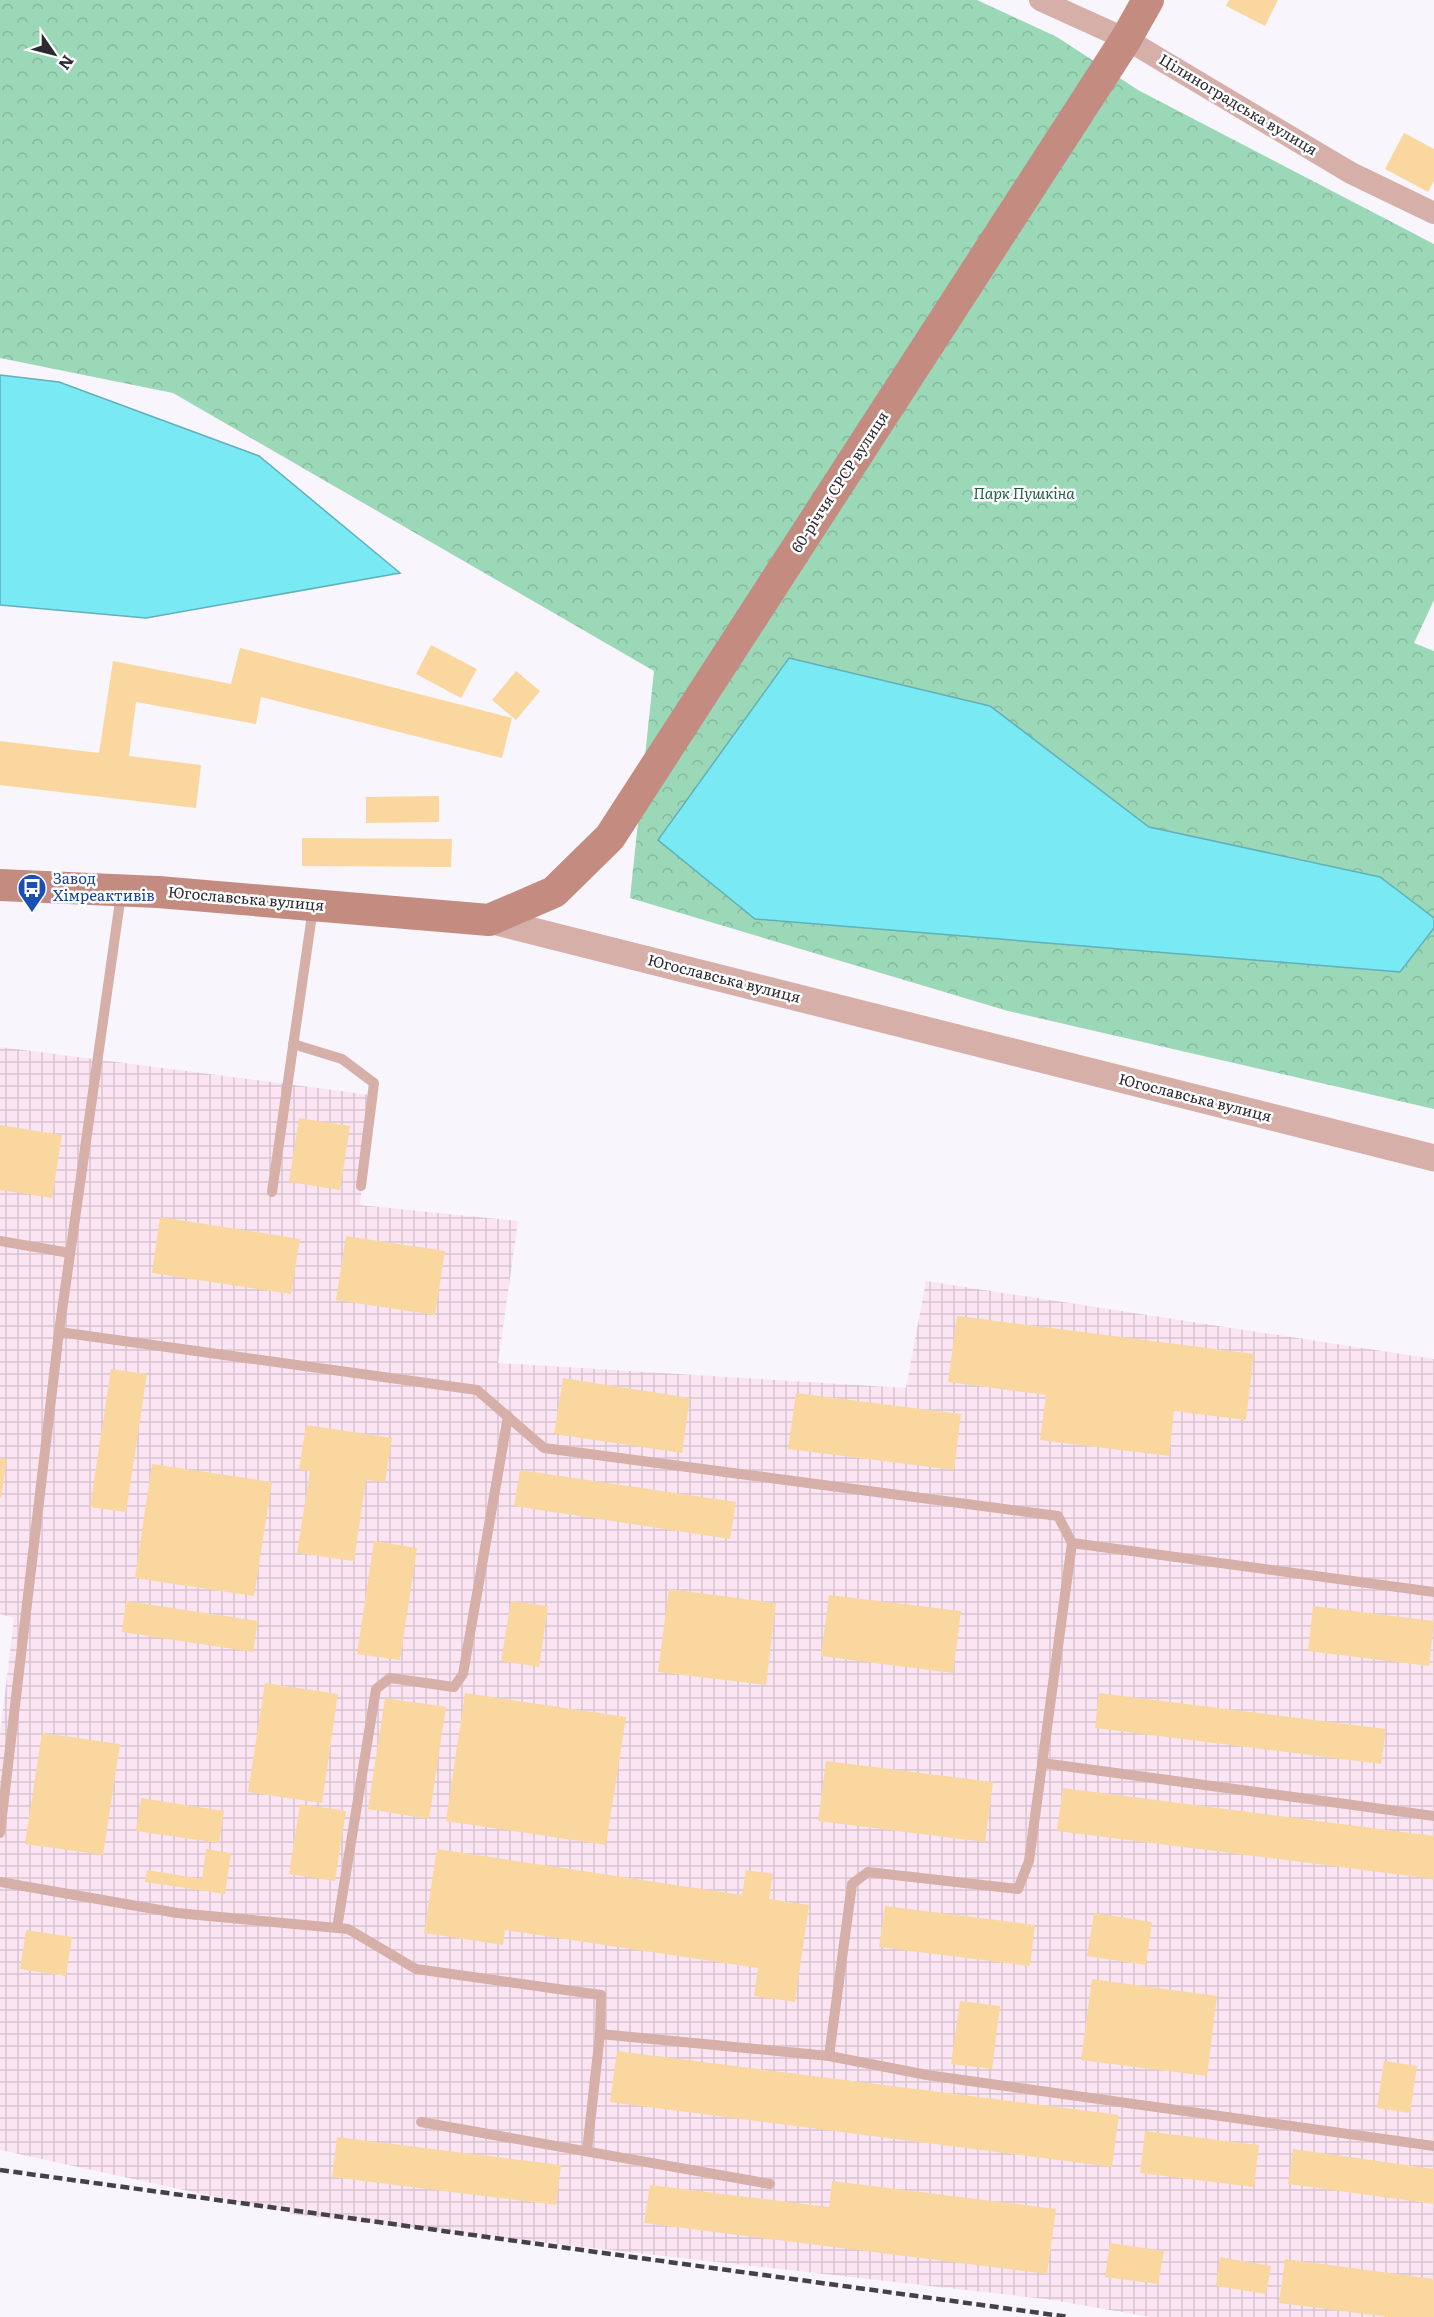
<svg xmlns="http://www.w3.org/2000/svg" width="1434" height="2317" font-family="Literata,serif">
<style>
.industrial{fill:url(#industrial-grid)}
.forest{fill:url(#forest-crowns)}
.water{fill:#79eaf4;stroke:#62b0b9;stroke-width:1.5}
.building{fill:#fad79e}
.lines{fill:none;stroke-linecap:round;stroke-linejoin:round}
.service{stroke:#d6afa8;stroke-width:10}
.minor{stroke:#d6afa8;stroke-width:22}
.tertiary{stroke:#d6afa8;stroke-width:27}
.secondary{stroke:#c48c81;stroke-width:32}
.rail{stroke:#444148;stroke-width:4.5;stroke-dasharray:9 4.5;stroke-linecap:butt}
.labels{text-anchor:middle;stroke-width:5;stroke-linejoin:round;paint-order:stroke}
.street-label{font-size:15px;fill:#2c2930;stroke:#fff}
.park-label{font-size:15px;font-style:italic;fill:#1f5f42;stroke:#fff}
.transit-label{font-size:15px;fill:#164399;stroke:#fff;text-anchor:start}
</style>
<defs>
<pattern id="industrial-grid" width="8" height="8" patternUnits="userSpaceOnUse" patternTransform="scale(1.5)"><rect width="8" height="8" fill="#fbe5f3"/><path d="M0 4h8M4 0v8" fill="none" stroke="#d7c4d1"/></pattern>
<pattern id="forest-crowns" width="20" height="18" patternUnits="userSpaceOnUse" patternTransform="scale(1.5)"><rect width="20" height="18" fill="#9bd8b7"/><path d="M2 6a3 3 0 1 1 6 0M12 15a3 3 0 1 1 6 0" fill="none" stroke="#86b99e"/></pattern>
</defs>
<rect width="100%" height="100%" fill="#f8f5fc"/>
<!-- industrial -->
<polygon class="industrial" points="0,1047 371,1095 360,1205 518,1221 498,1363 906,1388 926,1281 1434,1359 1434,2317 1151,2317 1046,2299 298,2215 0,2150 0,1735 14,1618 0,1614"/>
<!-- forest -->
<polygon class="forest" points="0,0 977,0 1057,37 1138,90 1434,244 1434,600 1414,643 1434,651 1434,1109 1008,1011 630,898 654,671 173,393 0,358"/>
<!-- water -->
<g class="water">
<polygon points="0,375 59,382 259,456 400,573 146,618 0,605"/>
<polygon points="789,658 990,706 1149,827 1380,877 1434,918 1434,928 1400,972 755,919 658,840"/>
</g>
<!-- building -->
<g class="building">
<polygon points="1229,0 1278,0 1265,26 1226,6"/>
<polygon points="1404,133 1434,149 1434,181 1428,192 1385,169"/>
<polygon points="431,645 477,669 461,698 416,674"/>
<polygon points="240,648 512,718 502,758 261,697 256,724 136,702 129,756 201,765 196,808 0,785 0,741 99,753 113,661 231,684"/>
<polygon points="516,671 540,691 516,720 492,700"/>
<polygon points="439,796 439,822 366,823 366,797"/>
<polygon points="302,838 452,839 451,867 302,866"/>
<polygon points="299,1118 350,1126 340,1190 289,1182"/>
<polygon points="0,1125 62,1135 52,1198 0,1190"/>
<polygon points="160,1217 300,1239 291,1294 152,1273"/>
<polygon points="346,1236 445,1251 435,1315 336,1300"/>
<polygon points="957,1316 1254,1354 1246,1420 1174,1411 1169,1456 1040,1440 1046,1395 948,1382"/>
<polygon points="111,1369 147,1374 126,1512 90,1507"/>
<polygon points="563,1378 690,1398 682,1453 554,1434"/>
<polygon points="796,1393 961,1414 954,1470 788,1449"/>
<polygon points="306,1425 392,1438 385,1482 366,1480 354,1561 297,1553 310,1471 299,1470"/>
<polygon points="0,1458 7,1459 1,1498 0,1498"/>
<polygon points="152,1464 272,1482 254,1596 135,1578"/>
<polygon points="520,1470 736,1502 730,1539 514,1506"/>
<polygon points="374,1541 417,1548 400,1660 357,1654"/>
<polygon points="669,1589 776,1603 766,1685 658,1672"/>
<polygon points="829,1595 961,1611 953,1673 821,1656"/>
<polygon points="126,1601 258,1621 253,1652 122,1632"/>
<polygon points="511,1601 548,1606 539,1667 501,1661"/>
<polygon points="1313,1606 1434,1621 1429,1666 1308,1651"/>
<polygon points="265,1683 338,1694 322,1803 248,1792"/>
<polygon points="465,1693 626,1717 606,1845 446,1821"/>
<polygon points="1099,1693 1386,1729 1381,1764 1095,1728"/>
<polygon points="385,1698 446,1707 429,1819 368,1809"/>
<polygon points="42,1733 120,1744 103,1855 25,1844"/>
<polygon points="826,1761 993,1782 985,1842 818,1821"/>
<polygon points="1063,1788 1434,1836 1434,1879 1057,1831"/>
<polygon points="141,1798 224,1811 219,1843 136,1831"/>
<polygon points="300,1804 346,1811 335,1881 289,1874"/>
<polygon points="206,1849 231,1853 225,1894 145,1882 147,1870 202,1879"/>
<polygon points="437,1849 742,1895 746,1870 773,1874 769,1899 809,1905 795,2002 754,1996 758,1968 505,1930 503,1945 424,1933"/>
<polygon points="885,1906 1035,1925 1030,1966 879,1947"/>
<polygon points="1094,1913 1152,1922 1146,1965 1087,1956"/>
<polygon points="26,1930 72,1937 66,1976 20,1969"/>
<polygon points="1092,1979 1217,1996 1207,2076 1081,2060"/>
<polygon points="960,2001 1000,2006 992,2069 951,2064"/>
<polygon points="617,2051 1119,2115 1112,2167 610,2102"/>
<polygon points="1384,2061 1417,2066 1410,2113 1377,2108"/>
<polygon points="1145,2131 1259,2145 1254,2187 1140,2173"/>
<polygon points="337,2137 561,2165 556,2205 332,2177"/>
<polygon points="1293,2149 1434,2169 1434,2204 1288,2184"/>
<polygon points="832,2181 1056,2209 1047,2274 644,2223 650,2185 829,2207"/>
<polygon points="1110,2243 1164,2251 1158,2284 1105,2277"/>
<polygon points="1220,2257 1271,2266 1266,2294 1216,2286"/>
<polygon points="1285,2259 1434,2279 1434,2317 1389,2317 1279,2303"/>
</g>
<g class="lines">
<!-- service -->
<g class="service">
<polyline points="293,1044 342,1059 374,1083 361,1186"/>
<polyline points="272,1192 313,908"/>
<polyline points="0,1241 70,1253"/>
<polyline points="59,1332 477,1390 544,1448 1058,1516 1072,1543 1029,1861 1018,1889 868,1872 852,1884 829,2056"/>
<polyline points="1072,1543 1434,1592"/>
<polyline points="1042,1763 1434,1816"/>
<polyline points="0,1833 59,1332 121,894"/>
<polyline points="0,1882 177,1913 348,1929 416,1969 601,1995 600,2034 587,2151"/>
<polyline points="337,1928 376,1689 390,1678 454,1687 463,1674 508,1416"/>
<polyline points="600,2034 829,2056 927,2075 1434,2146"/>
<polyline points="421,2122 770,2184"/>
</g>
<!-- minor -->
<polyline class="minor" points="1040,0 1126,39 1351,173 1434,213"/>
<!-- tertiary -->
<polyline class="tertiary" points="489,920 1434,1158"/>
<!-- secondary -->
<polyline class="secondary" points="0,885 158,892 489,920 554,892 610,837 1126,39 1148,0"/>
<!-- rail -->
<polyline class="rail" points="0,2170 1069,2317"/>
</g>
<!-- icons -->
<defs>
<g id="bus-pin" transform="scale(1.5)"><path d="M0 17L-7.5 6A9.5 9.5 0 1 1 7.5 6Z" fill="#1a4fb4" stroke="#fff"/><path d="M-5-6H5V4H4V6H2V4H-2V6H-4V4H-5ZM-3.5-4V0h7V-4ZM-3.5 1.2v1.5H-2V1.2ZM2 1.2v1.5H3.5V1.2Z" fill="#fff"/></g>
</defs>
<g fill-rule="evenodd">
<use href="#bus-pin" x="32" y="888"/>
</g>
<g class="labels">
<!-- street labels -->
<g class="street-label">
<text transform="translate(1238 105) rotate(31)" y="5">Цілиноградська вулиця</text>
<text transform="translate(840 482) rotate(-57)" y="5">60-річчя СРСР вулиця</text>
<text transform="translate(246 899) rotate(5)" y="5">Югославська вулиця</text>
<text transform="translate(724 979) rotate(14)" y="5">Югославська вулиця</text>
<text transform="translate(1195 1098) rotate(14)" y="5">Югославська вулиця</text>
</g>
<!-- park labels -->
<g class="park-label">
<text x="1024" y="499">Парк Пушкіна</text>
</g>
<!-- transit labels -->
<g class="transit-label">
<text x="53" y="884">Завод<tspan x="53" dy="17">Хімреактивів</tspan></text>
</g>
</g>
<!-- north arrow -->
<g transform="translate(54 54) rotate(125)" stroke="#ffffff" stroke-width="4.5" paint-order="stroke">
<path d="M0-4.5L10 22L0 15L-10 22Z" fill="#2c2930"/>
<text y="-9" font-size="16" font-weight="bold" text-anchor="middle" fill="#2c2930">N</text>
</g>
</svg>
